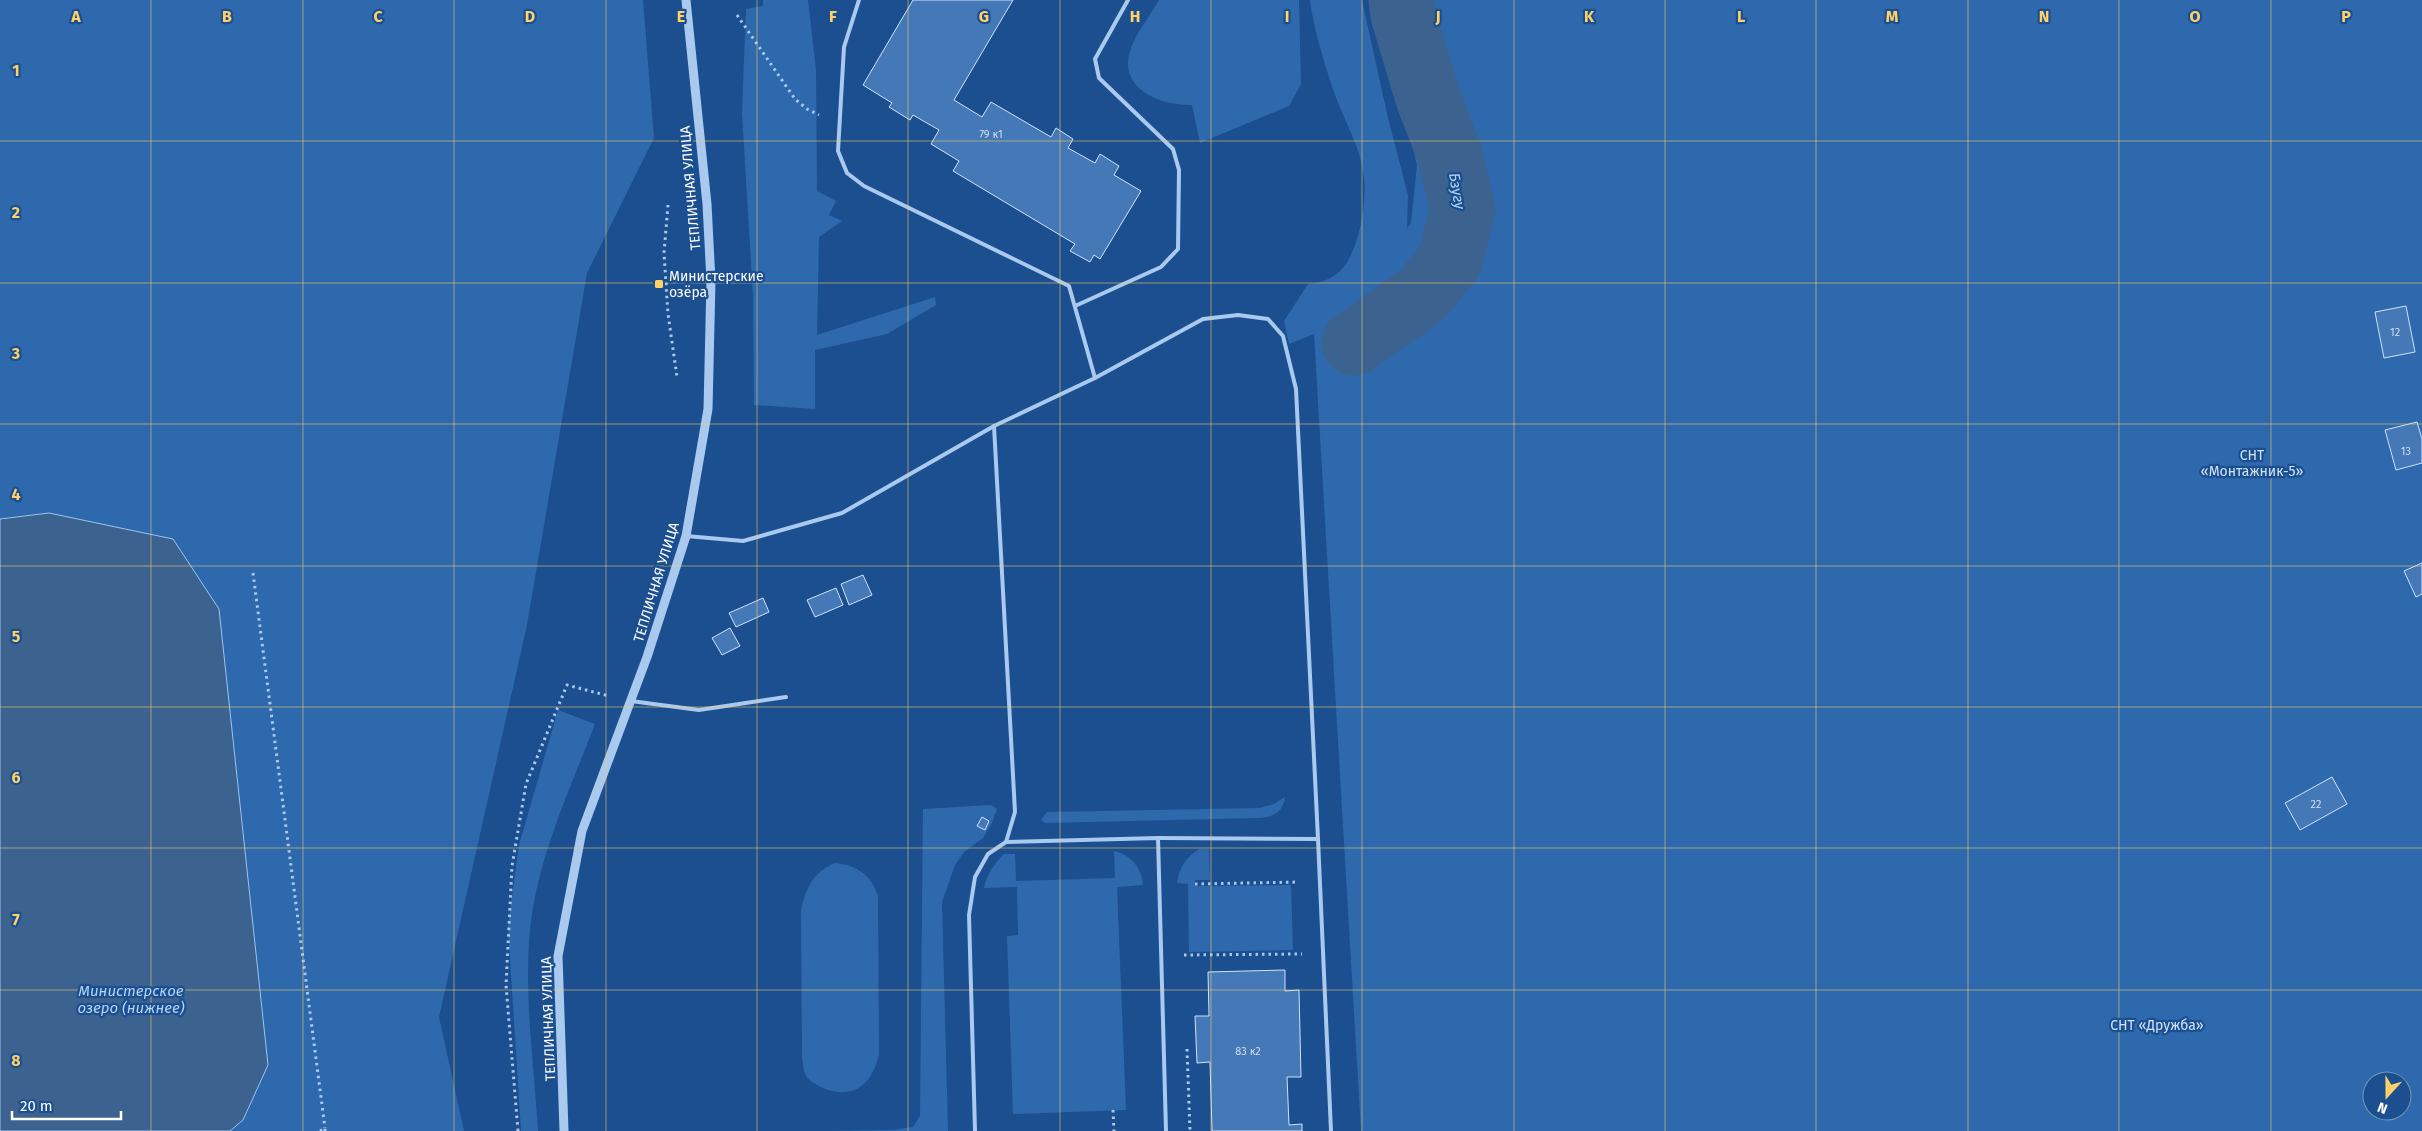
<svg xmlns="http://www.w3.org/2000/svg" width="2422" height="1131" font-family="'Fira Sans',sans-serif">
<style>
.green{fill:#2e69ad;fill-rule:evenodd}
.water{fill:#3c6290;stroke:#9cc4f0}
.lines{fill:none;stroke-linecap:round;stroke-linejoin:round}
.river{stroke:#3c6290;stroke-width:65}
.building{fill:#4478b7;stroke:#cfe3fa}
.path{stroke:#a9c9ee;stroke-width:3;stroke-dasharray:2.5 4;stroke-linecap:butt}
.service{stroke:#a9c9ee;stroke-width:4}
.tertiary{stroke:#a9c9ee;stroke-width:9}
.grid{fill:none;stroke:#ffd166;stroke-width:1;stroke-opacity:0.55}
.poi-dot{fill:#ffd166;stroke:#1b4f8f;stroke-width:2}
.labels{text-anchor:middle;stroke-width:4.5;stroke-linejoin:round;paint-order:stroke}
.number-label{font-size:11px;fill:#d0dded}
.street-label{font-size:14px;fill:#fff;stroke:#1b4f8f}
.poi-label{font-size:14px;fill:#fff;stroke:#1b4f8f;text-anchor:start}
.park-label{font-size:14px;fill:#cfe3fa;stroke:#1b4f8f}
.water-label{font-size:15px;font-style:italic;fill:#b5d3f5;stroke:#1b4f8f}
.grid-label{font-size:16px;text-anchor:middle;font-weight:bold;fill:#ffd166;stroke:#1b4f8f;stroke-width:4.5;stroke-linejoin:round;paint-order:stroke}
</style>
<rect width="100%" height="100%" fill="#1b4f8f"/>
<!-- green -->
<g class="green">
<polygon points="0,0 643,0 654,138 587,273 527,625 439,1017 464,1131 230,1131 243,1120 49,513 0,519"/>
<polygon points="763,0 808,0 816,70 817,191 836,201 829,215 842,221 819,237 817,335 935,297 936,305 887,334 815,350 815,409 754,405 753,296 742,113 746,9 763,6"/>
<path d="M1159 0H1299L1301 84 1289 106 1200 143 1192 105C1162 106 1118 90 1130 51 1135 34 1150 16 1159 0Z"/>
<path d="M1310 0H1362L1388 118 1408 195 1407 228 1411 223 1417 165 1396 82 1379 0H2422V1131H1361L1314 334 1289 344 1284 321 1308 284C1320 283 1333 279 1342 269 1359 250 1367 203 1364 178 1361 147 1344 121 1334 92 1325 66 1313 26 1310 0ZM2372 1081H2402V1111H2372Z"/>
<path d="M558 710 595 724C572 784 544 844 533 907 521 977 534 1060 538 1131H521L508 926 519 845Z"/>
<path d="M1285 797C1283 813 1273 817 1258 818L1045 823 1041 820 1047 812 1259 808 1274 804Z"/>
<polygon points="991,805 997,809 991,825 983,838 964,852 955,865 942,902 948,1131 825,1131 892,1130 913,1127 920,1116 923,809"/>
<path d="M1199 849H1209L1210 880H1195V886L1291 885 1293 950 1189 952 1188 884 1177 883C1179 867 1186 858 1199 849Z"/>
<path d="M1114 851C1131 855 1142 868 1143 885L1117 887 1126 1110 1013 1114 1007 936 1018 935 1017 887 984 888C987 874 994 864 1004 854H1015L1016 881 1115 878Z"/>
<path d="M835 863C857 865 871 875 878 896L879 1054C873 1083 854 1101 823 1088 816 1085 809 1081 805 1074 803 1069 803 1063 802 1058L801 910C806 888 813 872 835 863Z"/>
</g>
<!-- water -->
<polygon class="water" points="49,513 173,539 219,609 268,1065 243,1120 230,1131 0,1131 0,519"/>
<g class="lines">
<!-- river -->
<polyline class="river" points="1354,343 1423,294 1450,260 1463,209 1449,152 1428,98 1403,15 1401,0"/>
</g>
<!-- building -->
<g class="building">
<polygon points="913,0 1013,0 954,100 982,117 991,102 1051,137 1056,128 1073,139 1068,148 1095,163 1100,154 1119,166 1114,175 1141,191 1100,259 1094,255 1090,262 1070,251 1075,244 953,171 959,161 931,144 939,130 913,115 910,120 889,107 892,103 863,85"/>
<polygon points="2406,306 2415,352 2384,358 2375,312"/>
<polygon points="2417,422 2422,439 2422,463 2396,470 2385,430"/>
<polygon points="2422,563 2422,594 2416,597 2404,571"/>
<polygon points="863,575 872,595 849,605 841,584"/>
<polygon points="836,588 843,605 815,617 807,600"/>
<polygon points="763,598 769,612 736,627 729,613"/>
<polygon points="730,628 740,646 722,655 712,638"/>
<polygon points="2332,777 2347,804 2300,830 2285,803"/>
<polygon points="982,817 989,821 985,830 977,826"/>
<polygon points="1285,970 1285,991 1299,990 1301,1077 1287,1077 1289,1125 1302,1124 1302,1131 1212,1131 1210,1062 1197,1063 1195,1016 1209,1016 1208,972"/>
</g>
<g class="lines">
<!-- path -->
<g class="path">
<polyline points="737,15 795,99 807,109 819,115"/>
<polyline points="668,205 664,253 668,314 677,377"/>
<polyline points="253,573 325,1128"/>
<polyline points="1195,884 1299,882"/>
<polyline points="1184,955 1302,954"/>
<polyline points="1187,1049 1190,1131"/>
<polyline points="1113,1110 1114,1131"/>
<polyline points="320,1131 325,1128 325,1131"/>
<polyline points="518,1131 506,985 512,866 526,784 567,685 609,696"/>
</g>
<!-- service -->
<g class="service">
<polyline points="1075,306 1161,267 1178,249 1179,170 1173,149 1099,78 1095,59 1128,0"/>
<polyline points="1095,378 1203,319 1238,315 1268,319 1283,336 1296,389 1318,839"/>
<polyline points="686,536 743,541 842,513 994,426 1095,378 1069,286 864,186 847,173 838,151 844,47 859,0"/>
<polyline points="631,701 699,710 786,697"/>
<polyline points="1158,838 1318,839 1331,1131"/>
<polyline points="1006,842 1158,838 1166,1131"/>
<polyline points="975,1131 969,915 975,877 988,854 1006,842 1015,812 994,426"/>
</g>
<!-- tertiary -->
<polyline class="tertiary" points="564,1131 558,956 582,831 647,657 686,536 708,409 711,281 707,204 686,0"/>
</g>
<!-- grid -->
<path class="grid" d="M151 0V1131M303 0V1131M454 0V1131M606 0V1131M757 0V1131M908 0V1131M1060 0V1131M1211 0V1131M1362 0V1131M1514 0V1131M1665 0V1131M1816 0V1131M1968 0V1131M2119 0V1131M2271 0V1131M0 141H2422M0 283H2422M0 424H2422M0 566H2422M0 707H2422M0 848H2422M0 990H2422"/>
<!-- markers -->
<rect class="poi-dot" x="654" y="279" width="10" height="10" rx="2.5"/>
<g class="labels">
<!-- number labels -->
<g class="number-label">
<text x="991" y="138">79 к1</text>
<text x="2395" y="336">12</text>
<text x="2406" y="455">13</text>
<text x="2316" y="808">22</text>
<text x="1248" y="1055">83 к2</text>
</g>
<!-- street labels -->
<g class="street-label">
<text transform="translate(690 188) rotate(-95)" y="5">ТЕПЛИЧНАЯ УЛИЦА</text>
<text transform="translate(656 582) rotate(-73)" y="5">ТЕПЛИЧНАЯ УЛИЦА</text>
<text transform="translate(548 1019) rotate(-92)" y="5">ТЕПЛИЧНАЯ УЛИЦА</text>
</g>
<!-- poi labels -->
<g class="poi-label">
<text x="669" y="281">Министерские<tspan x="669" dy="16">озёра</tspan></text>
</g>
<!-- park labels -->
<g class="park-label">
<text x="2252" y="460">СНТ<tspan x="2252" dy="16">«Монтажник-5»</tspan></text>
<text x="2157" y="1030">СНТ «Дружба»</text>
</g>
<!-- water labels -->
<g class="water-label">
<text transform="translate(1457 191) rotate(80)" y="5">Бзугу</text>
<text x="131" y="996">Министерское<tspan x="131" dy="17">озеро (нижнее)</tspan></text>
</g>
</g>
<g class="grid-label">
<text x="76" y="22">A</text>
<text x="227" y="22">B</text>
<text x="378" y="22">C</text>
<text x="530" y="22">D</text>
<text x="681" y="22">E</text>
<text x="833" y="22">F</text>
<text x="984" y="22">G</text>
<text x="1135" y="22">H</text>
<text x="1287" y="22">I</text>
<text x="1438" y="22">J</text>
<text x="1589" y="22">K</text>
<text x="1741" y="22">L</text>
<text x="1892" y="22">M</text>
<text x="2044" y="22">N</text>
<text x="2195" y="22">O</text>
<text x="2346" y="22">P</text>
<text x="16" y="76">1</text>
<text x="16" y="218">2</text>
<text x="16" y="359">3</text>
<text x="16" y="500">4</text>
<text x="16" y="642">5</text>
<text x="16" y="783">6</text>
<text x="16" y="925">7</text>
<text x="16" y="1066">8</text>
</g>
<!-- north arrow -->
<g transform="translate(2387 1096) rotate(201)"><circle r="24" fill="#1b4f8f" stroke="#7695bc"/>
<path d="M0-4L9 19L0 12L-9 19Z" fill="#ffd166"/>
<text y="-8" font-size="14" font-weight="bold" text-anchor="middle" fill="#ffffff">N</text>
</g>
<!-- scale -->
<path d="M12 1111v8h109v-8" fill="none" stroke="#ffffff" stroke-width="2.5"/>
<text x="20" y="1111" font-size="15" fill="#ffffff" stroke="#1b4f8f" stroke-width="4" paint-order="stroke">20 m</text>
</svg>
